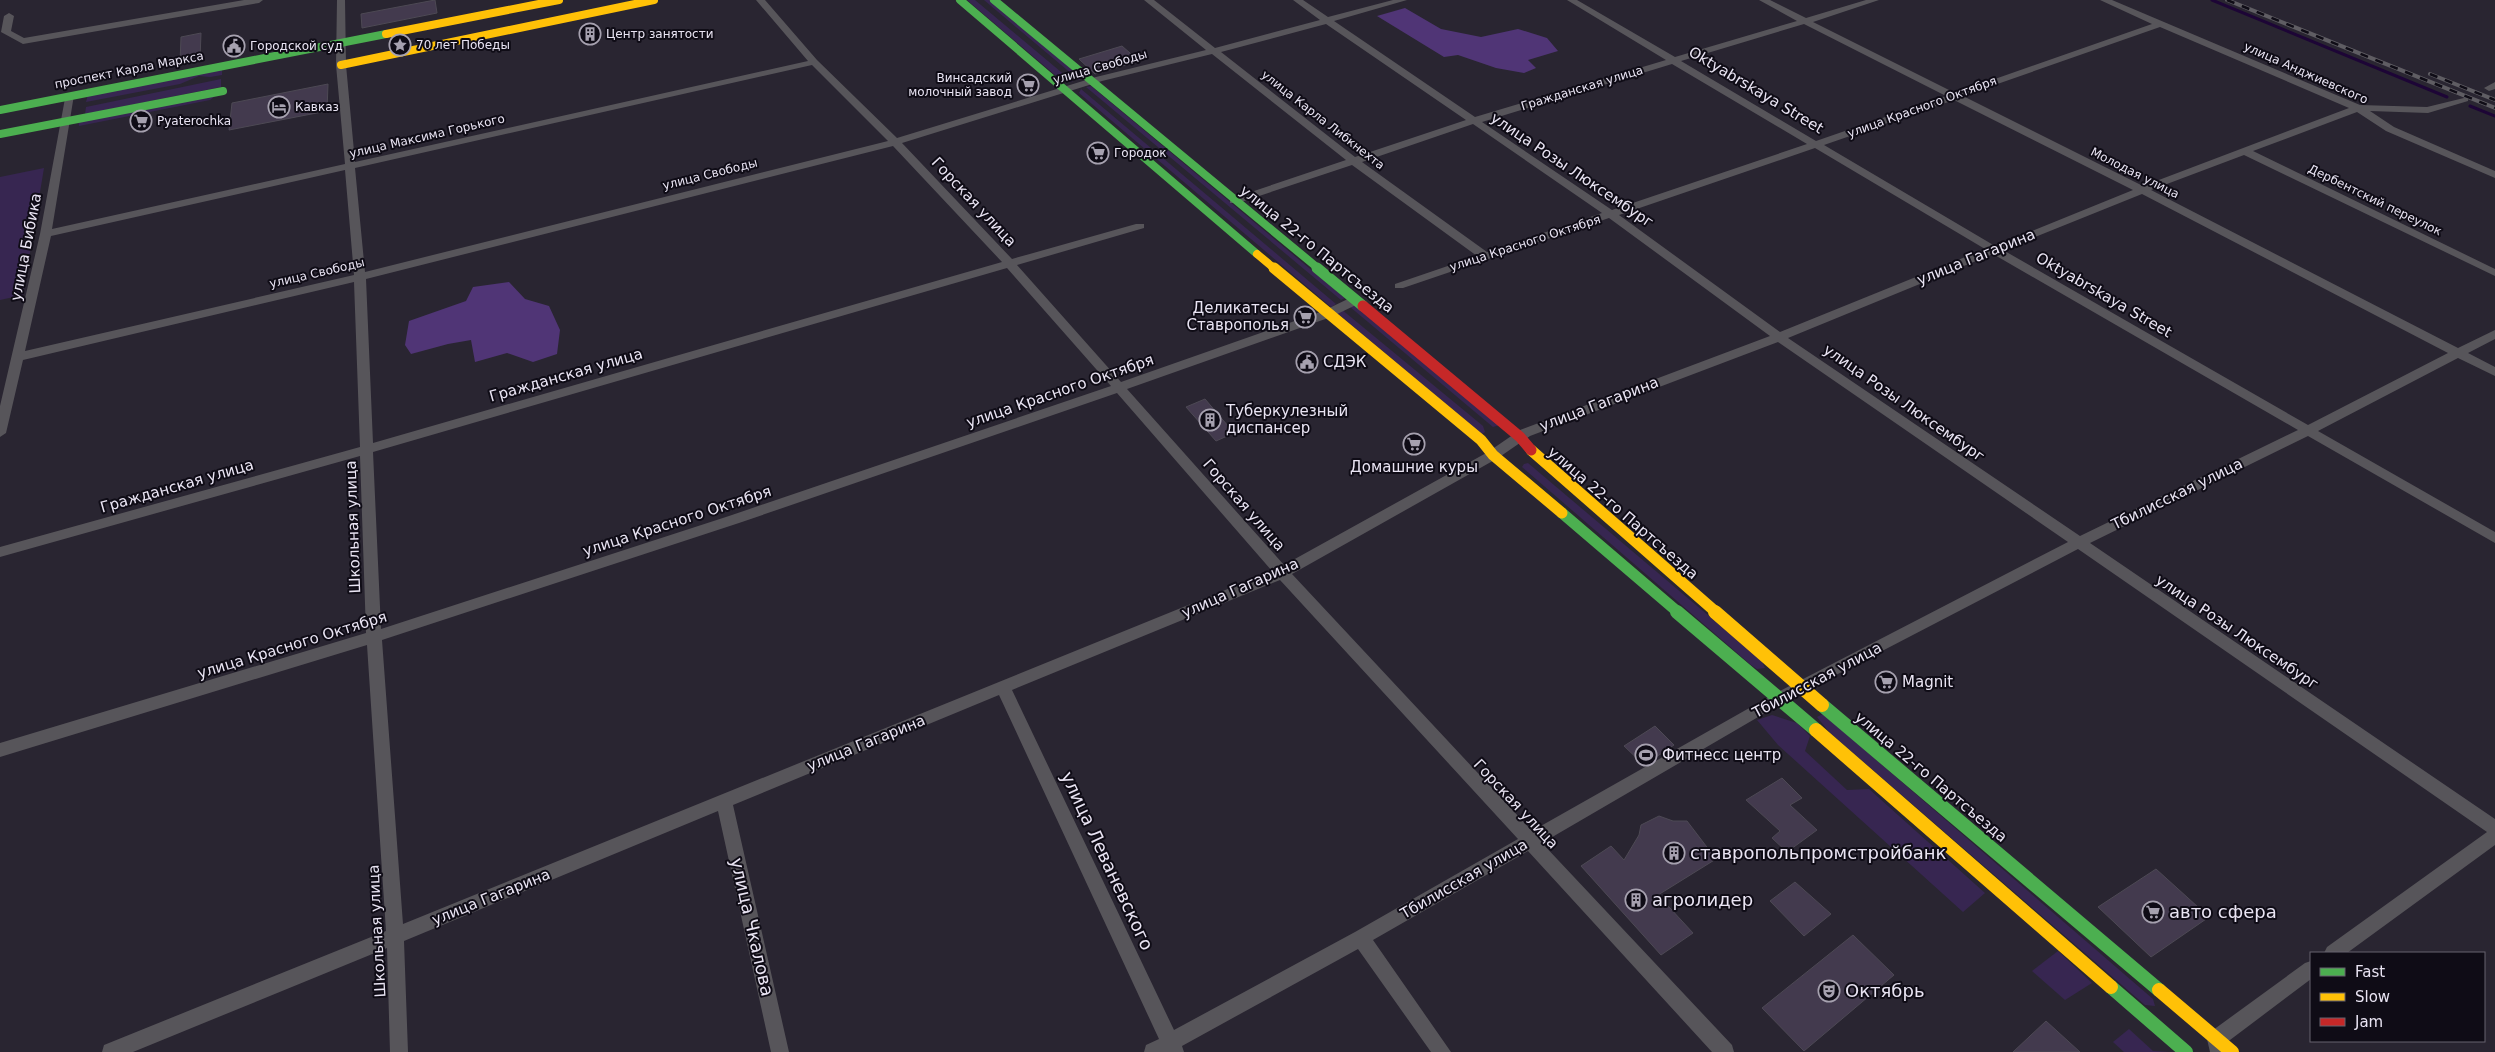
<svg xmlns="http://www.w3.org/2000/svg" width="2495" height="1052" font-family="'DejaVu Sans',sans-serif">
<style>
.green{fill:#372651}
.forest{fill:#503576}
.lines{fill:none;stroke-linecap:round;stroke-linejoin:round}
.stream{stroke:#1d0536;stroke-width:3}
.building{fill:#433a4e;stroke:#4d4954}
.street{fill:#57555a;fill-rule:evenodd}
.fast-far2{stroke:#4caf50;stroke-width:8}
.fast-far1{stroke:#4caf50;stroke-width:11}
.fast{stroke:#4caf50;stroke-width:14}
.slow-far2{stroke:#ffc107;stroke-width:8}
.slow-far1{stroke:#ffc107;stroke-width:11}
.slow{stroke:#ffc107;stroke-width:14}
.jam{stroke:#c62828;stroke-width:11}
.rail-casing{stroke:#5f5d63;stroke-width:4}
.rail{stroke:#0f0c16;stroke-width:2.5;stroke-dasharray:8;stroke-linecap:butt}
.labels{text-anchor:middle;stroke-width:4;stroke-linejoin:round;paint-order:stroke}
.far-poi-label{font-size:12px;fill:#e9e4f3;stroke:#0f0c16;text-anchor:start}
.far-street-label{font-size:12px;fill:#e9e4f3;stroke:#0f0c16}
.street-label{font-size:15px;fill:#e9e4f3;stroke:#0f0c16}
.poi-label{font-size:15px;fill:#e9e4f3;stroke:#0f0c16;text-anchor:start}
.near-poi-label{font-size:18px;fill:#e9e4f3;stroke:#0f0c16;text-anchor:start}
.near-street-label{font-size:18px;fill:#e9e4f3;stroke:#0f0c16}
</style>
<rect width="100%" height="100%" fill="#292531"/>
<!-- green -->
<g class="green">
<polygon points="967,0 975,0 1073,82 1061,80"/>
<polygon points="984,0 991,0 1083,78 1079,80"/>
<polygon points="222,68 222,75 210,77 199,76 180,84 86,102 88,94"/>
<polygon points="221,79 221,87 85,114 86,107"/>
<polygon points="1091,86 1345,298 1341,300 1086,87"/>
<polygon points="1081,89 1336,304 1331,307 1079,93"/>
<polygon points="215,96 210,100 79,126 78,120"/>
<polygon points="44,168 23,295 0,300 0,177"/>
<polygon points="1353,304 1500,425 1493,427 1349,306"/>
<polygon points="1341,309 1483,426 1485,432 1482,434 1336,312"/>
<polygon points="1528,463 1761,660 1765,668 1757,669 1751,665 1522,467 1524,464"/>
<polygon points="1823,714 2153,999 2155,1006 2145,1005 1830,733 1817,717"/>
<polygon points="1772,715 1797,723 1810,736 1805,751 1847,790 1869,789 1985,893 1963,912 1778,745 1757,720"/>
<polygon points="2058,951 2092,983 2065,1000 2032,971"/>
<polygon points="2129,1029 2153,1051 2169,1052 2124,1052 2113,1042"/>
</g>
<!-- forest -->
<g class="forest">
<polygon points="1405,8 1441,29 1481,37 1518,29 1547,38 1558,51 1528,60 1536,68 1524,73 1496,68 1458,55 1444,57 1377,16"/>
<polygon points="509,282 525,299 549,306 560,330 557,354 533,362 507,353 475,362 471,340 448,344 411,354 405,345 409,321 466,301 473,287"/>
</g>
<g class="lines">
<!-- stream -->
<g class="stream">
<polyline points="2212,0 2447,97"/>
<polyline points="2470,106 2495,116"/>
</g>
</g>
<!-- building -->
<g class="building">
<polygon points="435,0 437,13 362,28 361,14"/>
<polygon points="201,33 200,59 180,63 181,37"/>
<polygon points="1122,46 1139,61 1095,74 1079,59"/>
<polygon points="328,84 327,111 229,130 232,103"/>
<polygon points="1205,399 1234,433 1216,441 1186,407"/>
<polygon points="1655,726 1674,745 1644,765 1624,746"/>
<polygon points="1782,778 1802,798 1790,805 1817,830 1787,852 1772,838 1780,831 1746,800"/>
<polygon points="1659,816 1673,821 1687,821 1716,859 1658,895 1693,933 1661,955 1581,866 1611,846 1624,860 1639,835 1641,825"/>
<polygon points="2156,869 2209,917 2151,957 2098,907"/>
<polygon points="1795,882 1831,914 1804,936 1770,901"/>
<polygon points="1853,935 1894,975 1804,1051 1762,1008"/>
<polygon points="2046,1021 2080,1052 2013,1052"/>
</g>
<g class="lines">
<!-- street -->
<g class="street">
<polygon points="244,0 263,0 259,3 23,44 1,32 4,16 9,13 14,16 11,31 24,38"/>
<path d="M337 0H345L346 65 355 162 808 61 756 0H765L817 60 897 138 1096 77 1206 50 1144 0H1154L1215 48 1320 20 1293 0H1303L1328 17 1393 0H1407L1334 21 1475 117 1666 60 1567 0H1577L1675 57 1797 21 1759 0H1770L1806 18 1866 0H1879L1813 22 1955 93 2152 24 2100 0H2112L2360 105 2427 107 2468 97V101L2428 113 2370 111 2394 127 2495 171V178L2386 131 2357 112 2253 151 2495 269V276L2244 155 2151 190 2458 348 2495 330V339L2468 353 2495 367V376L2458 358 2318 431 2495 532V543L2308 436 2090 543 2495 819V845L2347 953H2324L2327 947 2487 832 2078 549 1784 702 1542 843 1732 1045 1734 1052H1712L1528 851 1373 940 1451 1052H1431L1358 949 1182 1046 1184 1052H1144L1146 1045 1159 1039 999 695 733 805 789 1052H771L718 811 404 941 408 1052H390L387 948 133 1052H102L104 1045 386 931 367 645 0 757V743L366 633 360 456 0 557V547L360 447 354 282 23 360 6 433 0 437V406L40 234 66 93 74 95 52 229 345 164 336 65ZM1326 24 1466 120 1355 157 1221 52ZM1804 24 1946 96 1816 141 1681 61ZM2160 27 2349 108 2143 186 1963 96ZM1212 54 1346 160 1230 199V203H1238L1352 165 1477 256 1395 284V288H1403L1609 218 1770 336 1520 430 1488 452 1284 565 1127 389 1331 317 1360 303V297H1352L1323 311 1121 382 1017 265 1144 228V224H1136L1012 259 902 143 1102 81ZM1672 64 1807 144 1612 210 1482 122ZM812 65 888 141 365 272 355 168ZM1954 100 2133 190 1995 246 1824 145ZM1473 124 1602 213 1487 252 1362 162ZM893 146 1002 262 373 443 366 279ZM1815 148 1985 249 1780 332 1619 215ZM345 170 354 275 25 351 51 236ZM2142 194 2448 353 2308 425 2003 250ZM1993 254 2298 430 2080 536 1788 338ZM1007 268 1111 386 729 516 381 629 373 452ZM1778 342 2068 542 1774 694 1532 831 1292 574 1498 458 1530 436ZM1117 393 1272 571 403 924 382 640 739 523ZM1280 580 1518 839 1355 932 1174 1030 1012 690Z"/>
<polygon points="2495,82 2495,89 2489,91 2484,88"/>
<polygon points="2311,961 2311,979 2226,1043 2228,1052 2210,1052 2207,1039 2209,1033 2305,963"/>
</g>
<!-- fast-far2 -->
<g class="fast-far2">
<polyline points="960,0 1257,254"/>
<polyline points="994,0 1319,269"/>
<polyline points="0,110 386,34"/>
<polyline points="0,134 223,91"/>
</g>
<!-- fast-far1 -->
<g class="fast-far1">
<polyline points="1317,268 1363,306"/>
<polyline points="1562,513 1679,613"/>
</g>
<!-- fast -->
<g class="fast">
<polyline points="1677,612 1816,730"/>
<polyline points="1822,705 2159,990"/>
<polyline points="2111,987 2186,1052"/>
</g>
<!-- slow-far2 -->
<g class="slow-far2">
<polyline points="386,34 559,0"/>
<polyline points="341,65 654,0"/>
<polyline points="1257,254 1275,269"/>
</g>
<!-- slow-far1 -->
<g class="slow-far1">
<polyline points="1274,268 1481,440 1493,455 1562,513"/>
<polyline points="1531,450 1717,613"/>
</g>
<!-- slow -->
<g class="slow">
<polyline points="1715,612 1822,705"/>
<polyline points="1816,730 2111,987"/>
<polyline points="2159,990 2232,1052"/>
</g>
<!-- jam -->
<polyline class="jam" points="1363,306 1520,437 1531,450"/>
<!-- rail casing -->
<g class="rail-casing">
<g id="rail">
<polyline points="2227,0 2495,108"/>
<polyline points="2430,74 2495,100"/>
</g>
</g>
<!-- rail -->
<use href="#rail" class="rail"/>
</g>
<!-- icons -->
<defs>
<g id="building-ring" transform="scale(1.125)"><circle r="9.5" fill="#0f0c16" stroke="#a6a1af" stroke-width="1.5"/><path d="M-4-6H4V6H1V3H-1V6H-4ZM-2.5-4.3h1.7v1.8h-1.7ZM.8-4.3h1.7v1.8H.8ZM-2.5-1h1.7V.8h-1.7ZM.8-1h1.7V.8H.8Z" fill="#a6a1af"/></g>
<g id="sight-ring" transform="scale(1.125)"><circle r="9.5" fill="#0f0c16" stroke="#a6a1af" stroke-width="1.5"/><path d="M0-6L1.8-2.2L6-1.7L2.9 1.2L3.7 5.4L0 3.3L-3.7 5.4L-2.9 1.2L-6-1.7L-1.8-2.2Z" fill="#a6a1af"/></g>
<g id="civic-ring" transform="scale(1.125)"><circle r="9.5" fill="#0f0c16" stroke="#a6a1af" stroke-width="1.5"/><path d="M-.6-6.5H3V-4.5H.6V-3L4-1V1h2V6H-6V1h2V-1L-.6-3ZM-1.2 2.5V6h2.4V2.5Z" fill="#a6a1af"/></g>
<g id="supermarket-ring" transform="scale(1.125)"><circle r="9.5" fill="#0f0c16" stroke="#a6a1af" stroke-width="1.5"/><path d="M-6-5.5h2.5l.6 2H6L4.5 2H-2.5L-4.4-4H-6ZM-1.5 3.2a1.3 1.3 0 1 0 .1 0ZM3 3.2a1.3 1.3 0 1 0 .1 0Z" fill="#a6a1af"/></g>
<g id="hotel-ring" transform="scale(1.125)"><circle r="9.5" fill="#0f0c16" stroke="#a6a1af" stroke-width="1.5"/><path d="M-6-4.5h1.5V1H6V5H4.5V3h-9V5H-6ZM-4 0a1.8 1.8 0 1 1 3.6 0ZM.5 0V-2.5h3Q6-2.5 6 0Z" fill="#a6a1af"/></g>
<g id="stadium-ring" transform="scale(1.125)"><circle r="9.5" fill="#0f0c16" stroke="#a6a1af" stroke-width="1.5"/><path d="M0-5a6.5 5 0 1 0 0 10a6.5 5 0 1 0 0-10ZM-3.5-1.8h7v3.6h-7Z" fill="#a6a1af"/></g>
<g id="theatre-ring" transform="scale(1.125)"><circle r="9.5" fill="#0f0c16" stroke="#a6a1af" stroke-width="1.5"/><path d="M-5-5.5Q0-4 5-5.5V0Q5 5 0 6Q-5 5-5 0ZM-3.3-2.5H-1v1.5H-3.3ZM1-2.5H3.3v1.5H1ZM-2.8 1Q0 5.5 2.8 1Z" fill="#a6a1af"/></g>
</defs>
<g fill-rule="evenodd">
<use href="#building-ring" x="590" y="34"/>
<use href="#sight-ring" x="400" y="45"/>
<use href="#civic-ring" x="234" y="46"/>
<use href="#supermarket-ring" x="1028" y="85"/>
<use href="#hotel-ring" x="279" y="107"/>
<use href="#supermarket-ring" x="141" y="121"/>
<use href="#supermarket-ring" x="1098" y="153"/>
<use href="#supermarket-ring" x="1305" y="317"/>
<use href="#civic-ring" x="1307" y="362"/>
<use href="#building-ring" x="1210" y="420"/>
<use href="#supermarket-ring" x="1414" y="444"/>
<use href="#supermarket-ring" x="1886" y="682"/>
<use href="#stadium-ring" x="1646" y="755"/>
<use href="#building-ring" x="1674" y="853"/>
<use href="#building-ring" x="1636" y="900"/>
<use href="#supermarket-ring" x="2153" y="912"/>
<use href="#theatre-ring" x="1829" y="991"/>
</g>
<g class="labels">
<!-- far-poi labels -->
<g class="far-poi-label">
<text x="606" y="38">Центр занятости</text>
<text x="416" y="49">70 лет Победы</text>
<text x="250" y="50">Городской суд</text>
<text x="1012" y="82" text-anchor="end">Винсадский<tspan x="1012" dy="14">молочный завод</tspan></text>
<text x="295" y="111">Кавказ</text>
<text x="157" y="125">Pyaterochka</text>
<text x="1114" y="157">Городок</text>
</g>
<!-- far-street labels -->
<g class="far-street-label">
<text transform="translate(1100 67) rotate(-16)" y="4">улица Свободы</text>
<text transform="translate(129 70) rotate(-11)" y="4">проспект Карла Маркса</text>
<text transform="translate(2306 73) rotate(24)" y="4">улица Анджиевского</text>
<text transform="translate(1582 88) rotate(-17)" y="4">Гражданская улица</text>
<text transform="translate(1922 107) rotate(-20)" y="4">улица Красного Октября</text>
<text transform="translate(1323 120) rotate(38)" y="4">улица Карла Либкнехта</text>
<text transform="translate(427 136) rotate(-13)" y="4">улица Максима Горького</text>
<text transform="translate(2135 173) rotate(27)" y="4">Молодая улица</text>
<text transform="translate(710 174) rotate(-14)" y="4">улица Свободы</text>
<text transform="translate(2375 200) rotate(26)" y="4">Дербентский переулок</text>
<text transform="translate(1525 243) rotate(-18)" y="4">улица Красного Октября</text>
<text transform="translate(317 273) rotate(-13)" y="4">улица Свободы</text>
</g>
<!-- street labels -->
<g class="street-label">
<text transform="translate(1756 90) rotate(31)" y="5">Oktyabrskaya Street</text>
<text transform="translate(1572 170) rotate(34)" y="5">улица Розы Люксембург</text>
<text transform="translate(974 202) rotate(47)" y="5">Горская улица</text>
<text transform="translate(26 247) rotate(-79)" y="5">улица Бибика</text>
<text transform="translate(1317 249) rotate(39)" y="5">улица 22-го Партсъезда</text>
<text transform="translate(1976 257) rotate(-22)" y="5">улица Гагарина</text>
<text transform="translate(2104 295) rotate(30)" y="5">Oktyabrskaya Street</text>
<text transform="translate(566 375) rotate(-16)" y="5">Гражданская улица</text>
<text transform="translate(1060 391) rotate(-19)" y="5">улица Красного Октября</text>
<text transform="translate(1904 403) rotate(35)" y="5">улица Розы Люксембург</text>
<text transform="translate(1599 404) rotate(-21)" y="5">улица Гагарина</text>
<text transform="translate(177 486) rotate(-16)" y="5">Гражданская улица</text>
<text transform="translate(2177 494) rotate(-26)" y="5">Тбилисская улица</text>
<text transform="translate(1244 505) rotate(49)" y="5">Горская улица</text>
<text transform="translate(1623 513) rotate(41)" y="5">улица 22-го Партсъезда</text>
<text transform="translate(677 521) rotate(-18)" y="5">улица Красного Октября</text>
<text transform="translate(353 527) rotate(-92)" y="5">Школьная улица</text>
<text transform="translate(1240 588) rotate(-24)" y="5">улица Гагарина</text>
<text transform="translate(2237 632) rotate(34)" y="5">улица Розы Люксембург</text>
<text transform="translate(292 645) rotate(-17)" y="5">улица Красного Октября</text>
<text transform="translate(1817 680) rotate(-28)" y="5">Тбилисская улица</text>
<text transform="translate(866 743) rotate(-22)" y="5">улица Гагарина</text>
<text transform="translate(1931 777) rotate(40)" y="5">улица 22-го Партсъезда</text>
<text transform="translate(1516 804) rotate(47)" y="5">Горская улица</text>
<text transform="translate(1464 879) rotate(-30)" y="5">Тбилисская улица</text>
<text transform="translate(491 897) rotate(-22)" y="5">улица Гагарина</text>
<text transform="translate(377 931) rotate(-93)" y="5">Школьная улица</text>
</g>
<!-- poi labels -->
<g class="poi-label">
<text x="1289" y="313" text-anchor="end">Деликатесы<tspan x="1289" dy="17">Ставрополья</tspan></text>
<text x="1323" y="367">СДЭК</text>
<text x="1226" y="416">Туберкулезный<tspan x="1226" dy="17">диспансер</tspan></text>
<text x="1414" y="472" text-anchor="middle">Домашние куры</text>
<text x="1902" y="687">Magnit</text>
<text x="1662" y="760">Фитнесс центр</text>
</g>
<!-- near-poi labels -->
<g class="near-poi-label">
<text x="1690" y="859">ставропольпромстройбанк</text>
<text x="1652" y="906">агролидер</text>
<text x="2169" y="918">авто сфера</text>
<text x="1845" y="997">Октябрь</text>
</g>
<!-- near-street labels -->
<g class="near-street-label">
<text transform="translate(1107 861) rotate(65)" y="6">улица Леваневского</text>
<text transform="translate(752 927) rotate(77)" y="6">улица Чкалова</text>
</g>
</g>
<!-- legend -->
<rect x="2310" y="952" width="175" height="90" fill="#0f0c16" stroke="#66626e"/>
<rect x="2320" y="968" width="25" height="8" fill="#4caf50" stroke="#66626e"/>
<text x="2355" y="977" font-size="15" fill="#e9e4f3">Fast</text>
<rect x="2320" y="993" width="25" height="8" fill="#ffc107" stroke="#66626e"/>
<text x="2355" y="1002" font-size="15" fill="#e9e4f3">Slow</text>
<rect x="2320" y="1018" width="25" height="8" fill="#c62828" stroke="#66626e"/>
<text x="2355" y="1027" font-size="15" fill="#e9e4f3">Jam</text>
</svg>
